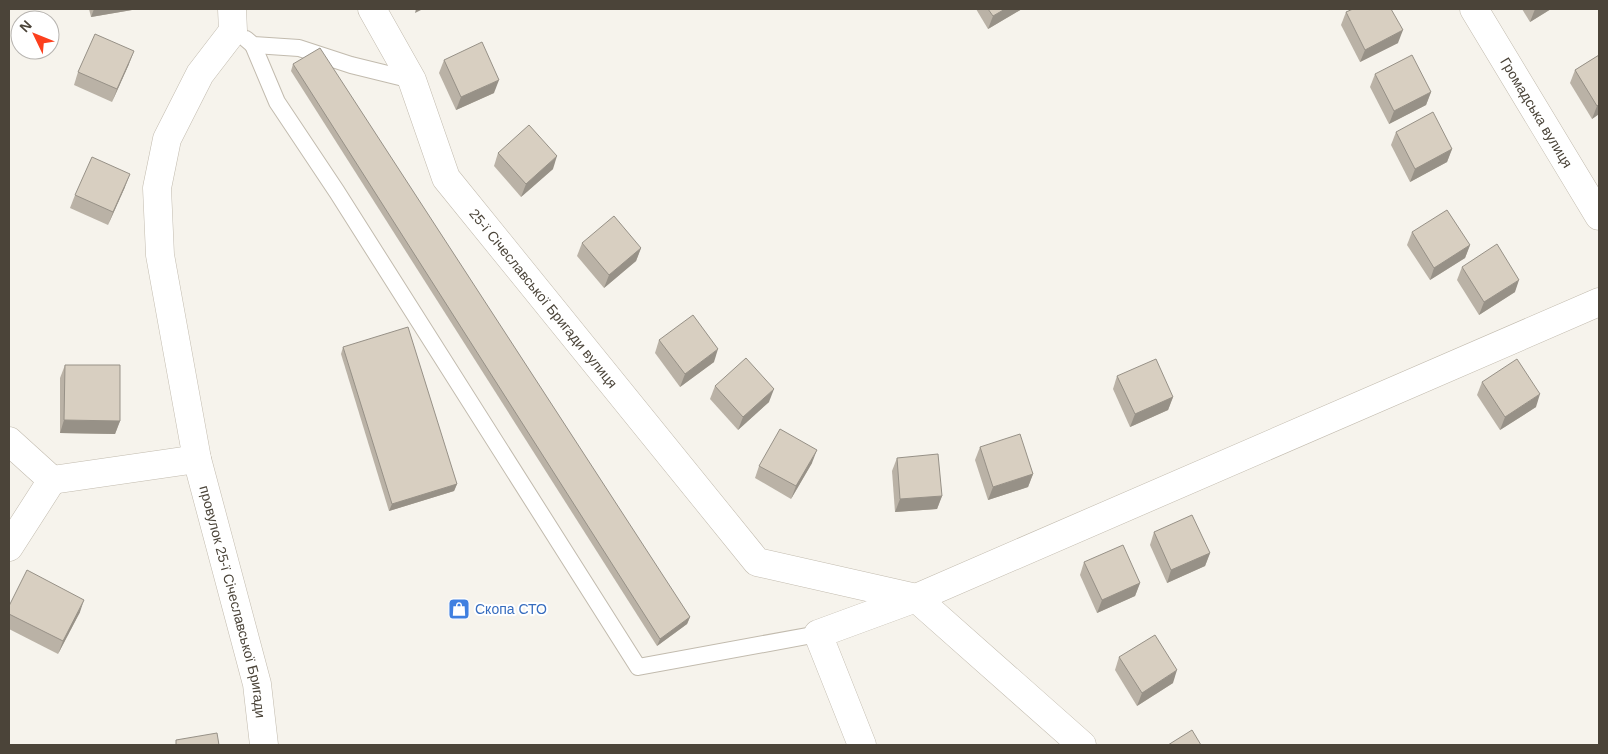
<svg xmlns="http://www.w3.org/2000/svg" width="1608" height="754" font-family="Arial,sans-serif">
<style>
.lines{fill:none;stroke-linecap:round;stroke-linejoin:round}
.service-casing{stroke:#c2bbae;stroke-width:18}
.minor-casing{stroke:#c2bbae;stroke-width:29}
.service{stroke:#fff;stroke-width:16}
.minor{stroke:#fff;stroke-width:28}
.wall{fill:#bab2a6}
.shaded-wall{fill:#979187}
.building{fill:#d8cfc1;stroke:#979187}
.labels{text-anchor:middle;stroke-width:4;stroke-linejoin:round;paint-order:stroke}
.street-label{font-size:14px;fill:#4b4439;stroke:#fff}
.shop-label{font-size:14px;fill:#366cbe;stroke:#fff;text-anchor:start}
</style>
<rect width="100%" height="100%" fill="#f6f3ec"/>
<g class="lines">
<!-- service casing -->
<g class="service-casing">
<g id="service">
<polyline points="246,39 253,45 299,48 351,65 412,80"/>
<polyline points="253,45 277,102 337,192 638,667 818,634"/>
</g>
</g>
<!-- minor casing -->
<g class="minor-casing">
<g id="minor">
<path id="s1" d="M232 9 233 31 200 74 167 139 157 188 160 255 197 459 257 684 264 745"/>
<path id="s2" d="M372 9 412 80 446 178 757 562 916 598 1082 745"/>
<path id="s3" d="M1474 9 1599 216"/>
<polyline points="9,441 52,480 197,459"/>
<polyline points="9,547 52,480"/>
<polyline points="862,745 818,634 916,598 1599,302"/>
</g>
</g>
<!-- service -->
<use href="#service" class="service"/>
<!-- minor -->
<use href="#minor" class="minor"/>
</g>
<!-- wall -->
<g class="wall">
<polygon points="89,9 133,9 132,10 91,17"/>
<polygon points="976,9 1022,9 988,29"/>
<polygon points="1522,9 1551,9 1530,22"/>
<polygon points="1346,12 1398,43 1360,62 1341,25"/>
<polygon points="1599,55 1599,114 1592,119 1570,83 1575,70"/>
<polygon points="444,60 494,93 456,110 439,73"/>
<polygon points="129,64 112,102 74,85 78,72"/>
<polygon points="293,64 690,617 687,624 657,646 291,71"/>
<polygon points="1375,74 1431,92 1426,105 1389,124 1370,87"/>
<polygon points="1396,132 1452,149 1447,162 1410,182 1391,145"/>
<polygon points="498,153 553,169 521,197 494,166"/>
<polygon points="125,187 108,225 70,208 75,195"/>
<polygon points="1412,232 1470,245 1465,258 1430,280 1407,245"/>
<polygon points="582,243 641,248 636,261 604,288 577,256"/>
<polygon points="1462,267 1515,292 1479,315 1457,280"/>
<polygon points="659,340 714,362 680,387 655,353"/>
<polygon points="343,347 457,484 454,491 389,511 341,354"/>
<polygon points="65,365 120,421 115,434 60,433 60,378"/>
<polygon points="1117,376 1173,397 1168,410 1130,427 1113,389"/>
<polygon points="1482,382 1536,407 1500,430 1477,395"/>
<polygon points="715,386 769,402 738,430 710,399"/>
<polygon points="980,447 1033,474 1028,487 988,500 975,460"/>
<polygon points="897,458 942,496 937,509 895,512 892,471"/>
<polygon points="812,463 791,499 755,478 759,466"/>
<polygon points="1154,532 1210,553 1205,566 1167,583 1150,545"/>
<polygon points="1084,562 1140,583 1135,596 1097,613 1080,575"/>
<polygon points="9,606 80,612 58,654 9,629"/>
<polygon points="1119,657 1173,683 1137,706 1115,670"/>
</g>
<!-- shaded-wall -->
<g class="shaded-wall">
<polygon points="94,9 133,9 132,10 91,17"/>
<polygon points="416,9 423,9 415,13"/>
<polygon points="1005,9 1022,9 988,29 993,16"/>
<polygon points="1535,9 1551,9 1530,22"/>
<polygon points="1403,30 1398,43 1360,62 1365,50"/>
<polygon points="134,51 129,64 112,102 117,89"/>
<polygon points="499,80 494,93 456,110 461,97"/>
<polygon points="1431,92 1426,105 1389,124 1394,111"/>
<polygon points="1599,104 1599,114 1592,119 1597,106"/>
<polygon points="1452,149 1447,162 1410,182 1415,169"/>
<polygon points="557,156 553,169 521,197 526,184"/>
<polygon points="130,174 125,187 108,225 113,212"/>
<polygon points="1470,245 1465,258 1430,280 1434,268"/>
<polygon points="641,248 636,261 604,288 609,275"/>
<polygon points="1519,280 1515,292 1479,315 1484,302"/>
<polygon points="718,349 714,362 680,387 685,374"/>
<polygon points="774,389 769,402 738,430 743,417"/>
<polygon points="1540,394 1536,407 1500,430 1505,417"/>
<polygon points="1173,397 1168,410 1130,427 1135,414"/>
<polygon points="64,420 120,421 115,434 60,433"/>
<polygon points="817,450 812,463 791,499 796,486"/>
<polygon points="1033,474 1028,487 988,500 993,487"/>
<polygon points="457,484 454,491 389,511 392,504"/>
<polygon points="942,496 937,509 895,512 900,499"/>
<polygon points="1210,553 1205,566 1167,583 1171,570"/>
<polygon points="1140,583 1135,596 1097,613 1102,600"/>
<polygon points="84,600 80,612 58,654 63,641"/>
<polygon points="690,617 687,624 657,646 660,639"/>
<polygon points="1177,670 1173,683 1137,706 1142,693"/>
</g>
<!-- building -->
<g class="building">
<polygon points="988,9 1005,9 993,16"/>
<polygon points="1353,9 1391,9 1403,30 1365,50 1346,12"/>
<polygon points="95,34 134,51 117,89 78,72"/>
<polygon points="482,42 499,80 461,97 444,60"/>
<polygon points="320,48 690,617 660,639 293,64"/>
<polygon points="1412,55 1431,92 1394,111 1375,74"/>
<polygon points="1599,55 1599,104 1597,106 1575,70"/>
<polygon points="1433,112 1452,149 1415,169 1396,132"/>
<polygon points="529,125 557,156 526,184 498,153"/>
<polygon points="92,157 130,174 113,212 75,195"/>
<polygon points="1447,210 1470,245 1434,268 1412,232"/>
<polygon points="614,216 641,248 609,275 582,243"/>
<polygon points="1497,244 1519,280 1484,302 1462,267"/>
<polygon points="693,315 718,349 685,374 659,340"/>
<polygon points="408,327 457,484 392,504 343,347"/>
<polygon points="746,358 774,389 743,417 715,386"/>
<polygon points="1156,359 1173,397 1135,414 1117,376"/>
<polygon points="1517,359 1540,394 1505,417 1482,382"/>
<polygon points="65,365 120,365 120,421 64,420"/>
<polygon points="780,429 817,450 796,486 759,466"/>
<polygon points="1020,434 1033,474 993,487 980,447"/>
<polygon points="938,454 942,496 900,499 897,458"/>
<polygon points="1192,515 1210,553 1171,570 1154,532"/>
<polygon points="1123,545 1140,583 1102,600 1084,562"/>
<polygon points="27,570 84,600 63,641 9,614 9,606"/>
<polygon points="1155,635 1177,670 1142,693 1119,657"/>
<polygon points="1192,730 1201,745 1168,745"/>
<polygon points="217,733 219,745 176,745 176,740"/>
</g>
<!-- icons -->
<defs>
<g id="shop-square" transform="scale(1.125)"><rect x="-9" y="-9" width="18" height="18" rx="4" fill="#3f7fe0" stroke="#fff"/><path d="M-5-2.5h2.3a2.7 3.5 0 0 1 5.4 0H5L5.5 6h-11ZM-1.5-2.5h3a1.5 2.3 0 0 0-3 0Z" fill="#fff"/></g>
</defs>
<g fill-rule="evenodd">
<use href="#shop-square" x="459" y="609"/>
</g>
<g class="labels">
<!-- street labels -->
<g class="street-label">
<text dy="5" stroke="none"><textPath href="#s3" startOffset="121">Громадська вулиця</textPath></text>
<text dy="5" stroke="none"><textPath href="#s2" startOffset="340">25-ї Січеславської Бригади вулиця</textPath></text>
<text dy="5" stroke="none"><textPath href="#s1" startOffset="621">провулок 25-ї Січеславської Бригади</textPath></text>
</g>
<!-- shop labels -->
<g class="shop-label">
<text x="475" y="614">Скопа СТО</text>
</g>
</g>
<!-- border -->
<rect width="1608" height="754" fill="none" stroke="#4b4439" stroke-width="20"/>
<!-- north arrow -->
<g transform="translate(35 35) rotate(313)"><circle r="24" fill="#ffffff" stroke="#b7b4b0"/>
<path d="M0-4L9 19L0 12L-9 19Z" fill="#fc3f1d"/>
<text y="-8" font-size="14" font-weight="bold" text-anchor="middle" fill="#4b4439">N</text>
</g>
</svg>
